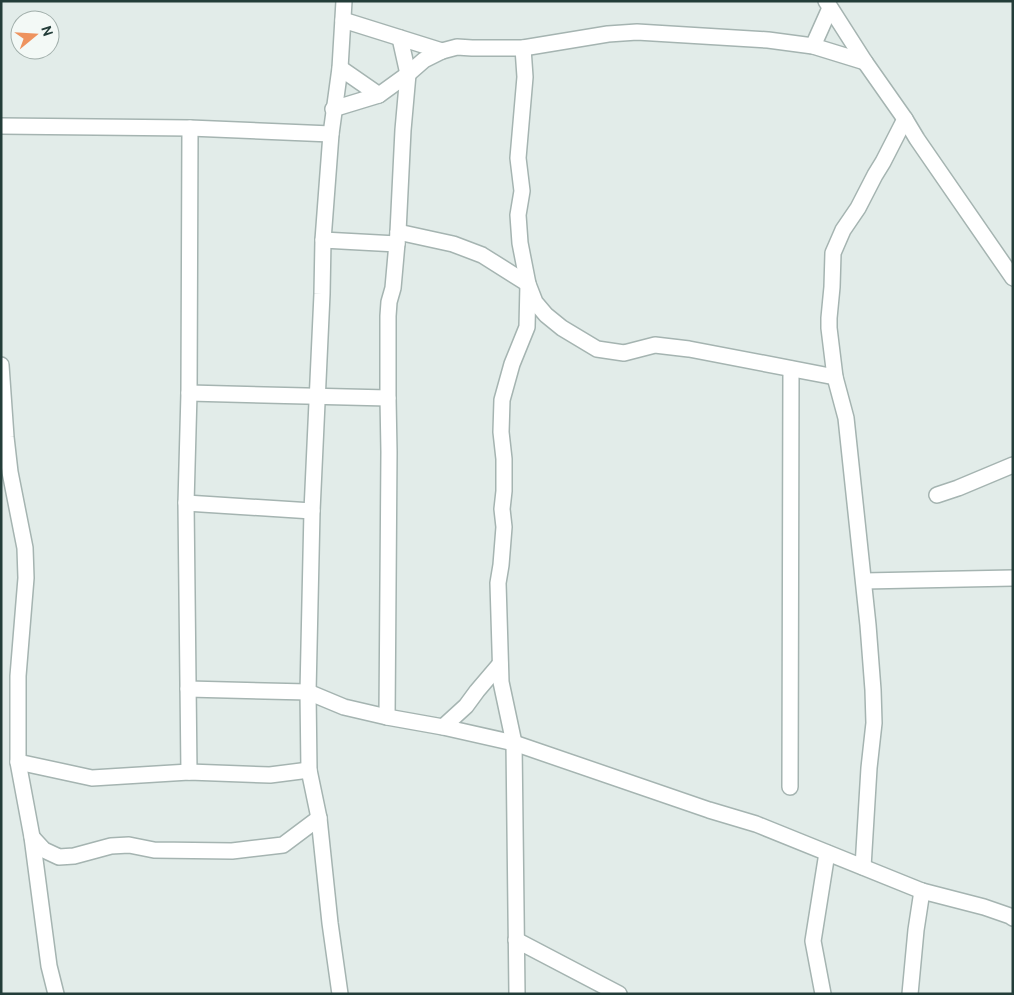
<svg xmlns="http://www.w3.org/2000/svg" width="1014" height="995" font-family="Cabin,sans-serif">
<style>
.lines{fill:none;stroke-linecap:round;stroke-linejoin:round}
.minor-casing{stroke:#a5b4b1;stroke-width:18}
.minor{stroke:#fff;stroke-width:15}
</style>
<rect width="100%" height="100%" fill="#e2ece9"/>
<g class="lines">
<!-- minor casing -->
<g class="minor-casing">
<g id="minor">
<polyline points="826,1 865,62 905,119 917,139 1013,278"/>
<polyline points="343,20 442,51"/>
<polyline points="813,46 830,8"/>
<polyline points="340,68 379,95"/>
<polyline points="333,109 379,95 408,74 424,60 442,51 457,47 472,48 523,48 608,34 637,32 768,40 813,46 865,62"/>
<polyline points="1,126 190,128 331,134"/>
<polyline points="398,232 453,244 482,255 528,284 535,302 546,315 562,328 597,349 624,353 655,345 689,349 835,377"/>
<polyline points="323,240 397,244"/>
<polyline points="1,365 6,437 10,472 25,548 26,578 18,676 18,762 32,837 49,966 56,994"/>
<polyline points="189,393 388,398"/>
<polyline points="937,495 958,488 1013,465"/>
<polyline points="186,503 312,511"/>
<polyline points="864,581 1013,578"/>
<polyline points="188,689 308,692 344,707 387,717 443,727 514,743 709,810 756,824 922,891 984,907 1010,916 1013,918"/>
<polyline points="387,717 389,452 388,398 388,316 389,302 393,288 398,232 403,130 408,74 400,38"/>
<polyline points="443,727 466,706 477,691 500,664"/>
<polyline points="18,762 92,778 189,772 270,775 309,770"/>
<polyline points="189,772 186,503 189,393 190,128"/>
<polyline points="790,787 791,369"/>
<polyline points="32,837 44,850 59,857 74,856 111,846 129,845 154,850 232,851 283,845 319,818"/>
<polyline points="863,867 869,768 874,723 873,690 868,625 846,418 835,377 829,328 829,318 832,287 833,253 843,230 858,208 875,175 883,162 905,119"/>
<polyline points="516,940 619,994"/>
<polyline points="340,994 330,923 319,818 309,770 308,692 312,511 322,294 323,240 331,134 340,68 344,1"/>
<polyline points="517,994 514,743 501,682 498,583 501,565 504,527 502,509 504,491 504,459 501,432 502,400 512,364 527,327 528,284 520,243 518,215 522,191 518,158 525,77 523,48"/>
<polyline points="823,994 813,941 827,853"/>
<polyline points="910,994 916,930 922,891"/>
</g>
</g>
<!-- minor -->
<use href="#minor" class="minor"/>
</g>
<!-- border -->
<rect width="1014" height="995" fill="none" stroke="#233d39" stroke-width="5"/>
<!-- north arrow -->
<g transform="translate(35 35) rotate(72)"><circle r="24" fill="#f3f9f6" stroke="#a0aeaa"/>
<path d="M0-4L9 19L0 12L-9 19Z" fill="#ee935e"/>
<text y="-8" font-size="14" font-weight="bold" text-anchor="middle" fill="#233d39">N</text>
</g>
</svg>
